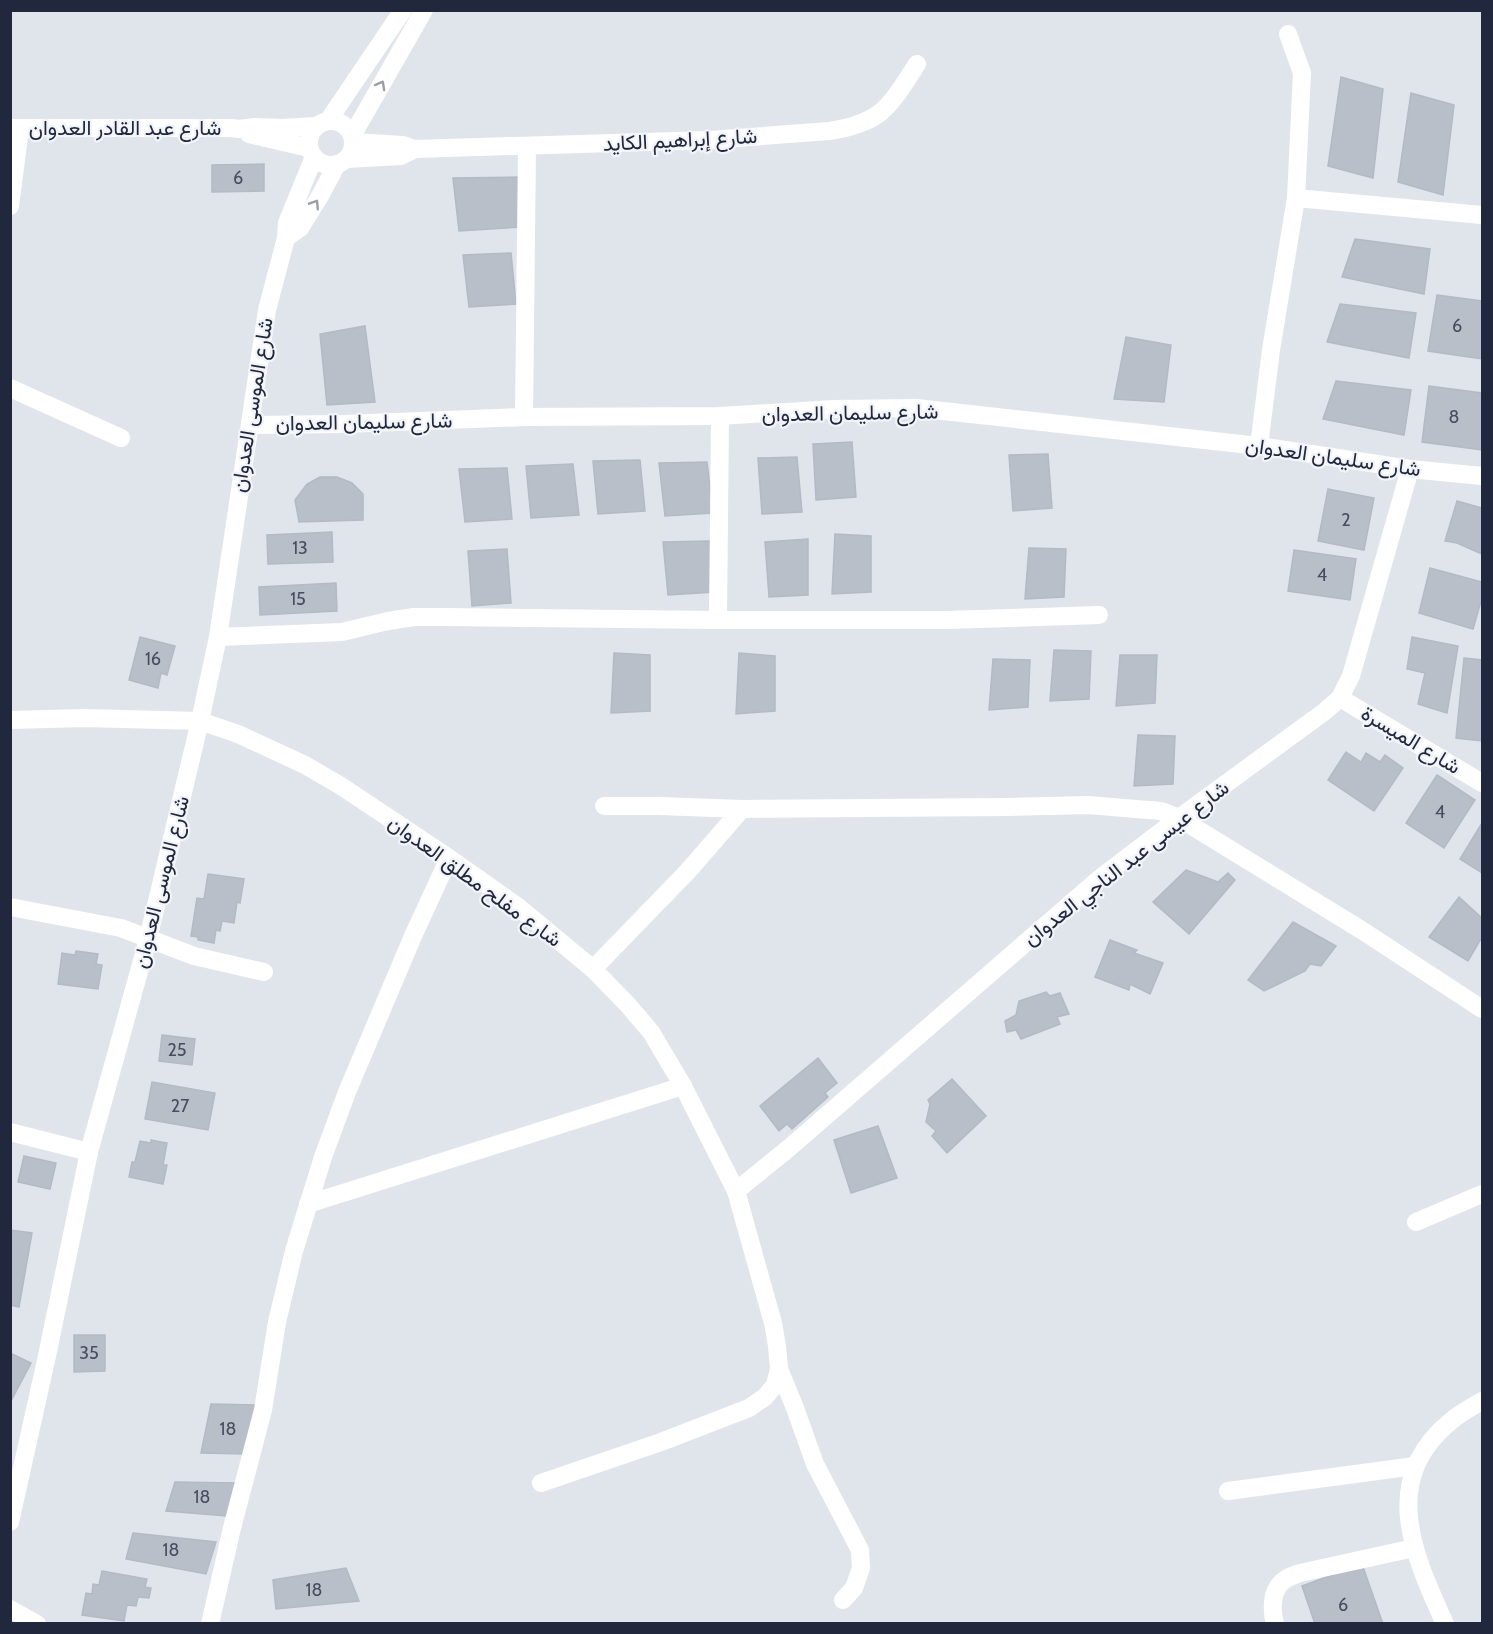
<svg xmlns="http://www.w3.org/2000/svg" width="1493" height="1634" font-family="Cabin,Vazirmatn,sans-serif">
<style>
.building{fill:#b9bfc9;stroke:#b3bac5;stroke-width:1.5}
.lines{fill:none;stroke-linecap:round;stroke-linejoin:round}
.minor{stroke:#fff;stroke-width:18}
.oneway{stroke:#9b9ea7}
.labels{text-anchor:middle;stroke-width:4.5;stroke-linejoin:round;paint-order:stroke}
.number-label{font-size:18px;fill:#474d5f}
.street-label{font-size:21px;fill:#21273c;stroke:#f1f4f8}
</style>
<rect width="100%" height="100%" fill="#e0e5ec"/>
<!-- building -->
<g class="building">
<polygon points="1341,77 1383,89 1373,178 1328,166"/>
<polygon points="1411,93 1454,105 1443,195 1398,182"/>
<polygon points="264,164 264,191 212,192 212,165"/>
<polygon points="522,177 520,227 459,231 453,178"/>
<polygon points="1355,239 1430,249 1424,294 1342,277"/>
<polygon points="511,253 516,304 469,307 463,255"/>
<polygon points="1437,295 1482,301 1482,359 1428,351"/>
<polygon points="1340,304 1416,313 1409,358 1327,342"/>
<polygon points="365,326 375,402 327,405 320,334"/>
<polygon points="1126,337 1171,345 1164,402 1114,399"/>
<polygon points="1336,381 1411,390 1404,435 1323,419"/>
<polygon points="1429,386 1482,393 1482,450 1422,442"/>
<polygon points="852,442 856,497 816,500 813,444"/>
<polygon points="1048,454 1052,508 1013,511 1009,455"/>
<polygon points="797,457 802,512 762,514 758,458"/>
<polygon points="640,460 645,511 598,514 593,461"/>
<polygon points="707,462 713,513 665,516 659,463"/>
<polygon points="573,464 579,515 531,518 526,466"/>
<polygon points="507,468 512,519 465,522 459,469"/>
<polygon points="320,477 337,477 352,483 363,494 363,520 299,522 295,500 307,484"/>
<polygon points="1328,489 1374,498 1364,550 1318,541"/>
<polygon points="1457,501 1482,508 1482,554 1457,543 1445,541"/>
<polygon points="332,532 333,562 268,564 267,535"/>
<polygon points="835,534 871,536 871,592 832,594"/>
<polygon points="808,539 808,595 769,597 765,542"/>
<polygon points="710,541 715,592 668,595 663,542"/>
<polygon points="1029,548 1066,549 1064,597 1025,599"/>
<polygon points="507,549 511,603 472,606 468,551"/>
<polygon points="1294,550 1356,559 1350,600 1288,591"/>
<polygon points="1430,568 1482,582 1482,598 1473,629 1419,613"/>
<polygon points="336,583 337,611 260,615 259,587"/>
<polygon points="140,637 175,646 167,675 161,673 158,688 129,680"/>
<polygon points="1412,637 1458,646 1447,713 1418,704 1425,673 1407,669"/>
<polygon points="1054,650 1091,651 1089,699 1050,701"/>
<polygon points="614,653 650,655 650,711 611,713"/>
<polygon points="739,653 775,656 775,711 736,714"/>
<polygon points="1120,655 1157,655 1155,703 1116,706"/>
<polygon points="1464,658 1482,660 1482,741 1456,738"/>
<polygon points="993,659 1030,660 1028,707 989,710"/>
<polygon points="1138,735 1175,736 1173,784 1134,786"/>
<polygon points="1346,752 1361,762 1366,753 1380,762 1385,755 1403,768 1374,811 1328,780"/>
<polygon points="1437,775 1475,800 1444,848 1406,823"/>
<polygon points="1482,823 1482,873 1460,859"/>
<polygon points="1186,870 1218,882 1228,873 1235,880 1189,934 1153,902"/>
<polygon points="208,874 244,879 240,903 237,902 234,923 222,921 220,931 216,930 214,943 198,940 198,937 191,936 197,898 204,899"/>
<polygon points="1459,897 1482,918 1482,937 1468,961 1429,937"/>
<polygon points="1293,922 1336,946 1321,966 1310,964 1305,971 1264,991 1248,980"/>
<polygon points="1110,940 1137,950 1134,953 1163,963 1150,994 1130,984 1129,990 1095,977"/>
<polygon points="76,951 98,954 96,964 102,965 98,989 58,984 62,953 75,955"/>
<polygon points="1046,992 1050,996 1060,993 1069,1014 1057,1017 1060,1024 1021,1039 1016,1030 1007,1032 1005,1021 1016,1015 1019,1001"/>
<polygon points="162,1035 195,1039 192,1065 159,1061"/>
<polygon points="818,1058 837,1083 825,1093 828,1097 792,1129 787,1124 779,1131 760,1106"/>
<polygon points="952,1079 986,1116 947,1153 932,1136 936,1131 926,1122 930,1104 928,1100"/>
<polygon points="152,1082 215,1093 208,1130 145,1119"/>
<polygon points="878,1126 897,1178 851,1193 834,1140"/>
<polygon points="151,1140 167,1143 163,1165 167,1165 163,1184 129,1177 132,1162 135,1162 140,1141 151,1143"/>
<polygon points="24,1156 56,1163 50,1189 18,1182"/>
<polygon points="10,1230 32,1233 19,1307 10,1305"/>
<polygon points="74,1335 105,1335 105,1371 74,1372"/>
<polygon points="10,1353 31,1363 10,1403"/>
<polygon points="211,1404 256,1405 245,1454 201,1453"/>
<polygon points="175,1482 237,1483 227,1516 166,1511"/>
<polygon points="133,1533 216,1542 206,1574 126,1559"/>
<polygon points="1362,1564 1383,1624 1315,1624 1302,1586"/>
<polygon points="346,1568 359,1601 276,1609 273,1580"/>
<polygon points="102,1571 147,1579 145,1587 151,1588 149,1598 138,1597 136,1606 127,1605 124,1621 82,1615 86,1593 92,1594 93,1584 99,1585"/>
</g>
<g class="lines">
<!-- minor -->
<g class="minor">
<polyline points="328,121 403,10"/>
<circle cx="331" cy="143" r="22"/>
<polyline points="10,128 231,128 239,129 255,127 282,128 316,126"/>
<polyline points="249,134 309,148"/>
<polyline points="352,136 424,10"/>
<path d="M353 142 403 145 414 149 710 140 829 131C882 123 889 107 917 64"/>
<polyline points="346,159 401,156 413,150"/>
<polyline points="1296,198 1482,215"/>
<polyline points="10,206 20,129"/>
<polyline points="286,238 300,228 320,196 337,164"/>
<polyline points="10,388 121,438"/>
<polyline points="524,417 527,146"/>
<polyline points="250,425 344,424 524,417 720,416 834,409 916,408 1259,446 1410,469 1482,476"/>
<polyline points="1259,446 1271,350 1296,198 1302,73 1288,34"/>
<polyline points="718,620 720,416"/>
<polyline points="218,637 342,632 388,621 414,617 445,617 718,620 946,620 1099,615"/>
<polyline points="1340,698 1482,783"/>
<polyline points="10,720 85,718 200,721 238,734 305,765 341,786 449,858 517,906 593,969 628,1005 651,1032 683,1086 736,1191 773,1323 777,1346 779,1369 775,1385 765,1397 749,1408 661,1442 541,1483"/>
<polyline points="604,806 659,806 742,809 1008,807 1088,805 1161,811 1179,818 1363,931 1482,1009"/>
<polyline points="10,907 121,928 194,956 264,972"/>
<polyline points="593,969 688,871 742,809"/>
<polyline points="10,1132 89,1152"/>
<polyline points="736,1191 789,1148 1099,879 1179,818 1324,712 1340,698 1351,676 1410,469"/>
<polyline points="308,1204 683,1086"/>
<polyline points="1416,1222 1482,1194"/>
<polyline points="779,1369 795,1408 815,1464 860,1550 861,1568 854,1588 843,1600"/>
<polyline points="1228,1491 1415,1466"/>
<polyline points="10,1522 47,1356 89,1152 148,939 200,721 218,637 267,310 286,238 287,223 314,157"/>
<polyline points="10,1609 37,1624"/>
<polyline points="210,1624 232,1528 263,1410 277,1322 294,1251 323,1157 347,1092 413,936 449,858"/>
<path d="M1275 1624C1271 1609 1271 1588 1286 1579 1290 1576 1295 1575 1300 1573L1414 1548"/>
<path d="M1445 1624C1413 1553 1379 1480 1451 1421 1460 1413 1472 1407 1482 1401"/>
</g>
</g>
<!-- one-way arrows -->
<defs><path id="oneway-chevron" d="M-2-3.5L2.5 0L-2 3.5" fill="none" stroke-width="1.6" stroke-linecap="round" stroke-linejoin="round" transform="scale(1.5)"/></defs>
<g class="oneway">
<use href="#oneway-chevron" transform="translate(381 85) rotate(-61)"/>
<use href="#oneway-chevron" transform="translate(315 204) rotate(-57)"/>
</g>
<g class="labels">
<!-- number labels -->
<g class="number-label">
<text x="238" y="184">6</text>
<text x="1457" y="332">6</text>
<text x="1454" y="423">8</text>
<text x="1346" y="526">2</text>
<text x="300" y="554">13</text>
<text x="1322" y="581">4</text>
<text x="298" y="605">15</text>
<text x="153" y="665">16</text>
<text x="1440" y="818">4</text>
<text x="177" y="1056">25</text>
<text x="180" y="1112">27</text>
<text x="89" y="1359">35</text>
<text x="228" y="1435">18</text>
<text x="202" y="1503">18</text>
<text x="171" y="1556">18</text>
<text x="314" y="1596">18</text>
<text x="1343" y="1611">6</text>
</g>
<!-- street labels -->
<g class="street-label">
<text x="125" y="135">شارع عبد القادر العدوان</text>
<text transform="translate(680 140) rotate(-3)" y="7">شارع إبراهيم الكايد</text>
<text transform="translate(252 405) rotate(-81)" y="7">شارع الموسى العدوان</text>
<text transform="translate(850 413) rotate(-1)" y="7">شارع سليمان العدوان</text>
<text transform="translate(364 422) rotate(-1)" y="7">شارع سليمان العدوان</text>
<text transform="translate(1333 457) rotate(8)" y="7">شارع سليمان العدوان</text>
<text transform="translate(1411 740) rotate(31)" y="7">شارع الميسرة</text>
<text transform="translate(1126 863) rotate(-38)" y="7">شارع عيسى عبد الناجي العدوان</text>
<text transform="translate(475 881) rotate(36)" y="7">شارع مفلح مطلق العدوان</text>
<text transform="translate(161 882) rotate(-76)" y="7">شارع الموسى العدوان</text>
</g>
</g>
<!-- border -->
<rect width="1493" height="1634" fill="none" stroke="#21273c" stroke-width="24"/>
</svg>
